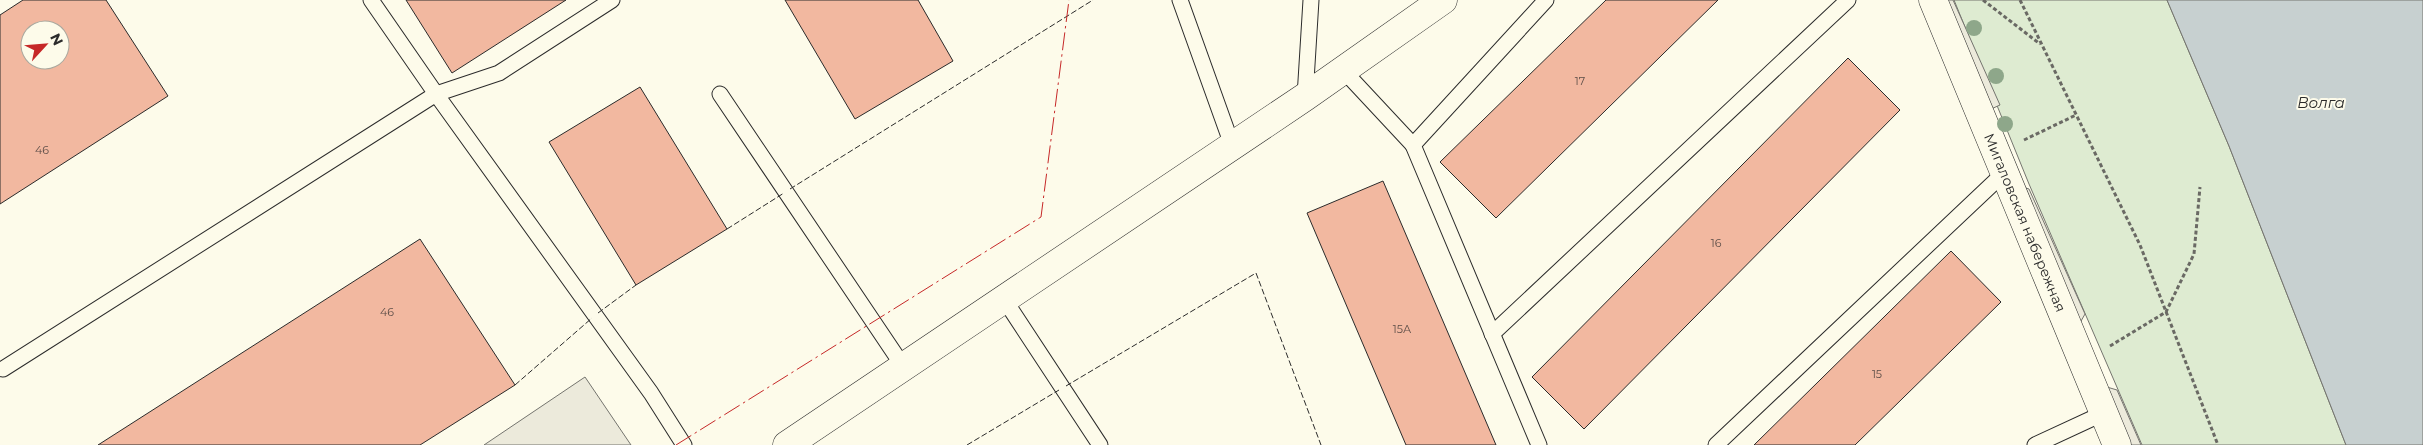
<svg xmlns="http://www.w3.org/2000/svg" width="2423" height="445" font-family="Montserrat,sans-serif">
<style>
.green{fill:#deebd1;stroke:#74746e}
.parking{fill:#eceadb;stroke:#74746e}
.water{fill:#c7d0d0;stroke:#74746e}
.building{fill:#f2b8a0;stroke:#2b2b2b;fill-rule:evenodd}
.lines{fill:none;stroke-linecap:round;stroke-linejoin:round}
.lane-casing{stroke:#2b2b2b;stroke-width:17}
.street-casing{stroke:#2b2b2b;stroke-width:29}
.path{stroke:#6a6964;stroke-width:3;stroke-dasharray:4 2.5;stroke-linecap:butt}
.lane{stroke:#fdfbea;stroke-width:15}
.street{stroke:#fdfbea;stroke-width:28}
.fence{stroke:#2b2b2b;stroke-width:1;stroke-dasharray:6 2.5;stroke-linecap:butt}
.power{stroke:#c62828;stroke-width:1;stroke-dasharray:18 4 2.5 4;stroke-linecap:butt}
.tree{fill:#8ea78a}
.labels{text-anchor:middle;stroke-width:4;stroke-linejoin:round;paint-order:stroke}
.number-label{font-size:11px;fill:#5d4e48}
.street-label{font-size:14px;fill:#2b2b2b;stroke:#fdfbea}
.water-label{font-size:15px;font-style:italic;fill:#2b2b2b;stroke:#fdfbea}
</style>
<rect width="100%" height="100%" fill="#fdfbea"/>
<!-- green -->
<polygon class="green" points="1954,0 2167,0 2229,146 2346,445 2142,445 2029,184"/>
<!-- parking -->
<g class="parking">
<polygon points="1933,0 1953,0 2000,105 1980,114"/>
<polygon points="2008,182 2029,189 2085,314 2072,337"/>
<polygon points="585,377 631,445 484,445"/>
<polygon points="2090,382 2117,390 2141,445 2117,445"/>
</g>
<!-- water -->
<polygon class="water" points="2167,0 2423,0 2423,445 2346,445 2229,146"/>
<!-- building -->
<g class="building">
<path d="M23 0H106L168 96 0 204V15ZM30 30H60V60H30Z"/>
<polygon points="406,0 566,0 452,73"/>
<polygon points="785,0 918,0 953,61 855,119"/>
<polygon points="1606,0 1718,0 1496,218 1440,162"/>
<polygon points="1848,58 1900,110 1584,429 1532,377"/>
<polygon points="640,87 727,229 636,285 549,142"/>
<polygon points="1383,181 1496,445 1406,445 1307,213"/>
<polygon points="420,239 515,385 420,445 98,445"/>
<polygon points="1951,251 2001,302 1855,445 1754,445"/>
</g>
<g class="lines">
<!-- lane casing -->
<g class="lane-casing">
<g id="lane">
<polyline points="371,0 436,94 651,393 684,445"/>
<polyline points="1180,0 1232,145"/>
<polyline points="1343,70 1413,145 1546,0"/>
<polyline points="720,94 903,366"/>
<polyline points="1305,97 1311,0"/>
<polyline points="1413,145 1539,445"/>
<polyline points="1004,299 1100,445"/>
<polyline points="1492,334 1848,0"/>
<polyline points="3,369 436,94 499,73 612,0"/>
<polyline points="1716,445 2004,173"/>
<polyline points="2035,445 2104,413"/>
</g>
</g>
<!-- street casing -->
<g class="street-casing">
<g id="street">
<path id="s1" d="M1933 0 2117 445"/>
<polyline points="787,445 1305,97 1443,0"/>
</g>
</g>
<!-- path -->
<g class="path">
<polyline points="1983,0 2040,44"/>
<polyline points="2020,0 2140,245 2218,445"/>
<polyline points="2024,140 2076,115"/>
<polyline points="2110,346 2166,312 2194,254 2200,187"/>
</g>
<!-- lane -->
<use href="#lane" class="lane"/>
<!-- street -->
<use href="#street" class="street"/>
<!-- fence -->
<g class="fence">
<polyline points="790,189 1093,0"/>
<polyline points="727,229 784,193"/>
<polyline points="598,313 636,285"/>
<polyline points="515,385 592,318"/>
<polyline points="1066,386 1256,273 1321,445"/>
<polyline points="967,445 1059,390"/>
</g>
<!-- power -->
<polyline class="power" points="676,445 1041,217 1069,0"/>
</g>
<!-- trees -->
<g class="tree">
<circle cx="1974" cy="28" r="8"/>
<circle cx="1996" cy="76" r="8"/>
<circle cx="2005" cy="124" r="8"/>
</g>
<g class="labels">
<!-- number labels -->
<g class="number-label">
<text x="1580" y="85">17</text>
<text x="42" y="154">46</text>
<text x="1716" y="247">16</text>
<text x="387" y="316">46</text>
<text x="1402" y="333">15А</text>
<text x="1877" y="378">15</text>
</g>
<!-- street labels -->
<g class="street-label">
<text dy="5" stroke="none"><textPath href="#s1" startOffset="241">Мигаловская набережная</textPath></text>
</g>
<!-- water labels -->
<g class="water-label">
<text x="2321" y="108">Волга</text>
</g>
</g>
<!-- north arrow -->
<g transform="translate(45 45) rotate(64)"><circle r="24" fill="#fdfbea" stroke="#a9a89e"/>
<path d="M0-4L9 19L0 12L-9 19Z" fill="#c62828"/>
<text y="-8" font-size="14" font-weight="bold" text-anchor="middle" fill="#2b2b2b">N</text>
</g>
</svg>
